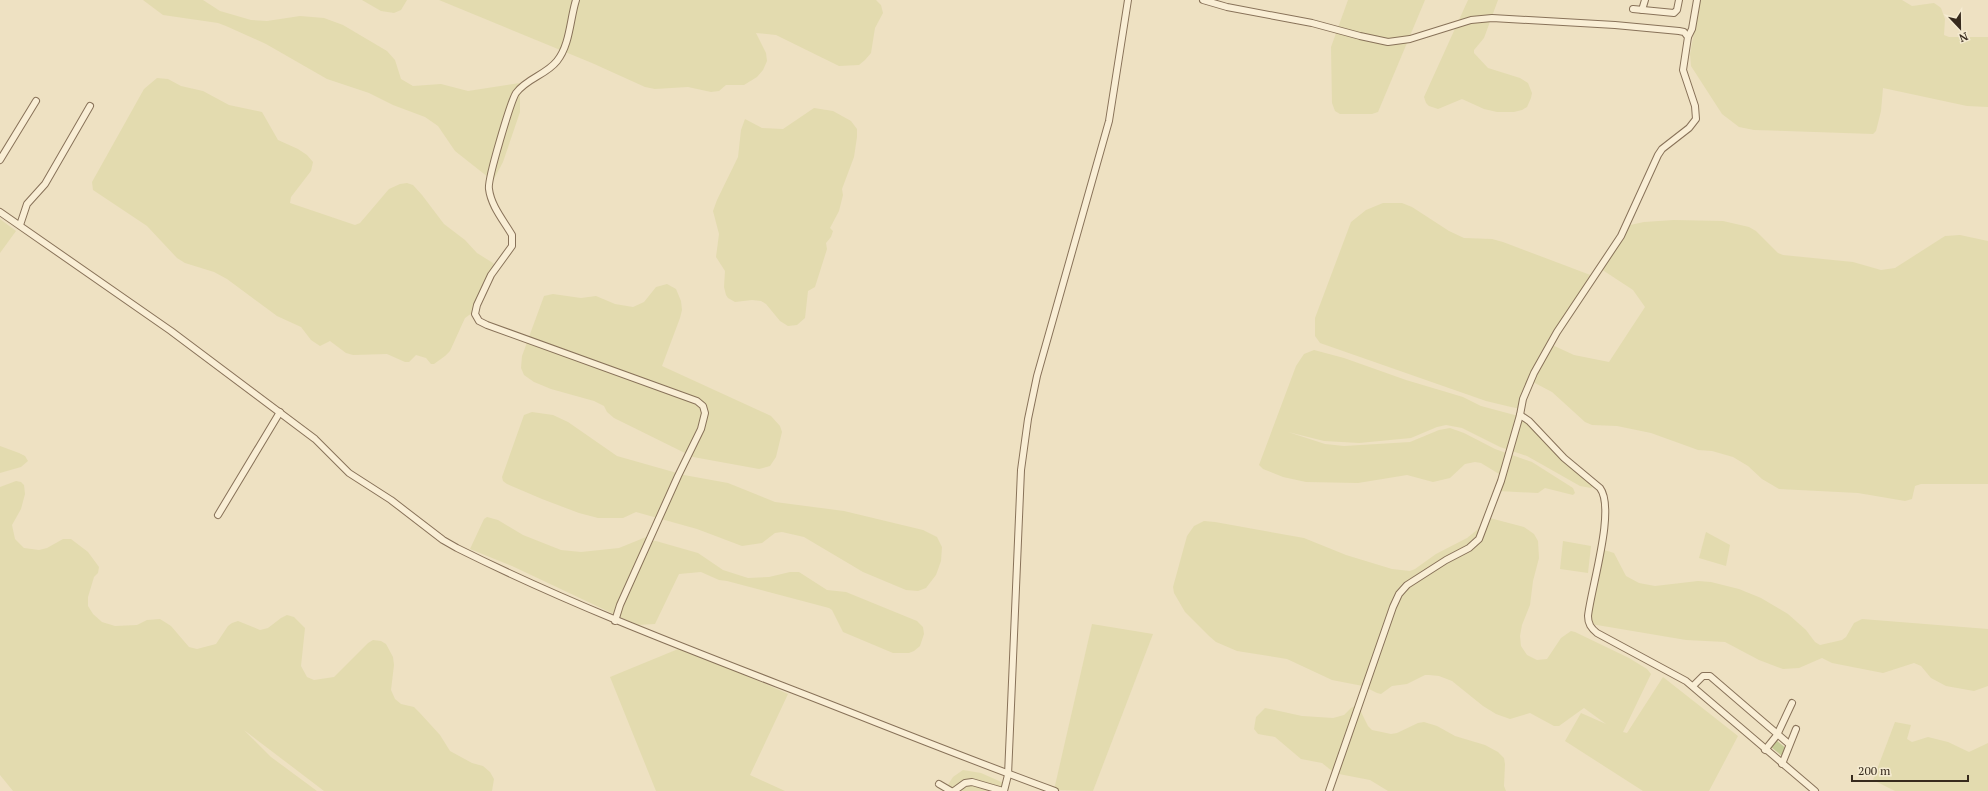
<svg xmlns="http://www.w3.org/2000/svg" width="1988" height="791" font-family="'PT Serif',serif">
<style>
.farmland{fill:#e3dbaf}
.green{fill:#c6cc96}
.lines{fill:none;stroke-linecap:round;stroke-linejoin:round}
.minor-casing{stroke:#887259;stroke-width:8}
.minor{stroke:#f9eed5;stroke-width:6}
</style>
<rect width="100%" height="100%" fill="#eee1c2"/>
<!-- farmland -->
<g class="farmland">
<polygon points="143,0 203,0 220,11 251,20 267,21 300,16 324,18 343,25 387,51 395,60 401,79 413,86 441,84 468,91 520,83 520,112 503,162 493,181 455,151 438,126 425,117 393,105 369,93 327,79 266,44 226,26 218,23 163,15"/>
<polygon points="362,0 407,0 401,10 394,13 381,11"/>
<polygon points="439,0 876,0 881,5 883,13 875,28 871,53 865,60 859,65 839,66 776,35 756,33 766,53 767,61 763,70 757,77 744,85 726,85 719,91 711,92 688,87 655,89 645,87 592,63"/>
<polygon points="1348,0 1425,0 1378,112 1372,114 1340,114 1335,111 1332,103 1331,47"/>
<polygon points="1468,0 1498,0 1484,38 1474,50 1474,53 1488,68 1520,78 1528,83 1532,93 1531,98 1527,107 1522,110 1514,112 1497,112 1484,109 1462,99 1438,109 1429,106 1426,103 1424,97"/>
<polygon points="1700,0 1902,0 1912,6 1934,3 1937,5 1941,8 1945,19 1944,35 1949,37 1988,37 1988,107 1967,106 1883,88 1881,111 1876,131 1873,134 1754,130 1739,127 1722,114 1691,66 1690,54"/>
<polygon points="157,78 168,79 181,86 203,91 229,105 262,112 278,140 298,149 307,155 313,162 311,171 291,197 290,203 355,225 360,223 389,189 400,184 407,183 413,185 422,195 444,224 465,240 477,253 493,263 495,265 472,313 465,318 450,351 445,356 434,364 431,364 426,358 416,355 409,362 405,362 387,354 353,355 346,353 330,341 320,346 311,340 301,327 277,316 227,279 214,272 185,263 177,258 147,226 93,190 92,182 144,89"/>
<polygon points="814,108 833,111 851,121 857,129 857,137 854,157 842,189 843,195 839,211 830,228 833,231 831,237 826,243 827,249 815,287 808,291 805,318 797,325 788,326 780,321 766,304 761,301 752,300 735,302 728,298 726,295 724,287 725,271 716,257 719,234 713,211 717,200 738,157 741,130 745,119 762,128 783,129"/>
<polygon points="1383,203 1402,203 1412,207 1449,231 1464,238 1492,239 1503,242 1593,276 1550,344 1574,355 1609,362 1645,307 1633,290 1601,269 1626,227 1630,225 1644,222 1674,220 1723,221 1749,227 1756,231 1778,253 1783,255 1853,262 1881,270 1895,268 1945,236 1960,235 1988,241 1988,484 1921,484 1915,486 1912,499 1905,501 1858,493 1779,489 1762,479 1748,466 1733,457 1712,451 1698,450 1651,433 1617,426 1592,425 1585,422 1552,392 1531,381 1526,384 1521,409 1511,407 1486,401 1320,343 1315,336 1315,318 1351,222 1366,210"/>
<polygon points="0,219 16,231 0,253"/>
<polygon points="667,284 676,289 681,301 682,310 680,318 662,366 771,416 780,426 782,432 776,457 770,466 759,469 693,457 614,418 607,412 604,406 594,401 551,389 534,382 524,375 521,368 522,356 544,296 553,294 581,298 596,296 615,304 633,307 644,302 656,287"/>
<polygon points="1314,350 1344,358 1406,380 1463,397 1481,406 1522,417 1595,485 1591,488 1580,486 1527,456 1500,447 1462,428 1446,425 1437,427 1411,438 1359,443 1324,441 1288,432 1325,444 1344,446 1410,442 1439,430 1450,428 1464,433 1495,449 1532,462 1573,488 1575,493 1573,495 1545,488 1538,493 1498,491 1500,478 1499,474 1481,463 1475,462 1465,464 1450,478 1433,482 1407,475 1358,483 1306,482 1283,477 1263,469 1259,465 1296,366 1304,354"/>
<polygon points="532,412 553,415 568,422 617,456 684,475 728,483 775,502 844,511 923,530 937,537 942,547 941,561 936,575 926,588 918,591 906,590 863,572 804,537 782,532 775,533 762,543 742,546 697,529 636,512 623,518 598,518 579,513 542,499 507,484 503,481 502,477 524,415"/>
<polygon points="0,446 19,453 25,456 28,461 21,467 0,473"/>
<polygon points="16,481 21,482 24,485 25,494 21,509 12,525 15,539 24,548 39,550 47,548 63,539 71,539 88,552 99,567 98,573 94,577 88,597 88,606 93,614 102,622 115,626 137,625 147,620 160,619 171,626 189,647 197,649 216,644 228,626 232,623 238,621 260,630 268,628 281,618 287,615 294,617 305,628 301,666 307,677 314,680 334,677 368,643 373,640 381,641 386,644 393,657 394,665 391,690 395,699 401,704 414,707 419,712 440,735 450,751 472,763 483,766 490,772 494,779 492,791 324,791 244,730 271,757 317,791 13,791 0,775 0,487"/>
<polygon points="487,517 498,520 523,535 561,550 581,552 619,548 651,535 650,541 656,541 698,553 723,570 748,578 769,577 790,572 799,572 827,590 846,592 917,621 923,627 924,634 920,646 914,651 909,653 893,653 843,632 832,610 829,608 727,581 719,580 701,572 679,574 655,624 637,625 512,566 470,549 484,519"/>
<polygon points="1486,517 1524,527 1534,534 1538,541 1539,558 1533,581 1530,605 1522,625 1520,636 1521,646 1527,655 1537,660 1547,659 1561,638 1571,631 1575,632 1629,658 1647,669 1651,674 1623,732 1627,733 1663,677 1738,736 1709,791 1643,791 1565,741 1581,713 1606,724 1584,708 1559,726 1554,726 1530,713 1510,719 1496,714 1483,706 1452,681 1439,676 1429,675 1425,675 1407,684 1392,686 1381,694 1377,693 1363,686 1332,680 1287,659 1237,651 1216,642 1209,636 1185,612 1174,593 1173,587 1187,536 1194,526 1204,521 1215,522 1304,538 1346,555 1392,569 1410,571 1415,569 1436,554 1467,538 1477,530"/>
<polygon points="1706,532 1730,545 1726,566 1699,558"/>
<polygon points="1563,541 1591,546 1588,573 1560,569"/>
<polygon points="1601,549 1614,553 1626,576 1639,583 1655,586 1698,581 1711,582 1739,589 1761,598 1788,614 1806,630 1815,642 1820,645 1842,640 1846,637 1854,623 1862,619 1988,629 1988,686 1974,691 1946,686 1931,678 1921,666 1914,663 1883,673 1832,663 1822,658 1799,668 1783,669 1759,660 1725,642 1686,640 1591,624 1588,623"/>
<polygon points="1092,624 1153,634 1093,791 1054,790"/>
<polygon points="683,647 788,694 750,775 785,791 656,791 610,677"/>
<polygon points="1355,706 1359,708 1368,726 1372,730 1391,734 1397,733 1418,723 1424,722 1437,726 1455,736 1485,745 1498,752 1504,758 1505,764 1504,786 1506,791 1388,791 1370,780 1339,774 1332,771 1322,763 1301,759 1275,737 1258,734 1254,729 1256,717 1265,708 1302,716 1333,718 1344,715 1351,708"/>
<polygon points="1895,722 1911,725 1907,739 1912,742 1928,737 1948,742 1969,752 1988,743 1988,791 1895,791 1873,780"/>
<polygon points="963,770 981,773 1008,785 1007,791 944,791 953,777"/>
</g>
<!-- green -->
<polygon class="green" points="1776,740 1787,749 1782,756 1771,747"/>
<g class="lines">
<!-- minor casing -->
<g class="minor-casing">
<g id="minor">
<path d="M576 0C570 19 570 45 557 61 546 75 527 78 516 93 511 101 487 180 489 189 491 206 504 221 512 235V246L491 275 477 305 475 314 479 321 487 325 697 401 703 406 705 413 701 429 678 476 620 605 615 621"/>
<polyline points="1203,0 1227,7 1312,23 1360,36 1388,42 1410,39 1471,20 1492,18 1615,25 1679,31 1684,32 1688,37 1683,70 1695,106 1696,119 1689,128 1662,149 1658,155 1621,236 1557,332 1534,373 1523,399 1520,415 1501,481 1479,539 1469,548 1446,560 1407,585 1399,594 1393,607 1329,791"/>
<polyline points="1633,9 1674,13 1677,10 1679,0"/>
<polyline points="1642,10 1645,0"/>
<polyline points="1688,37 1692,29 1697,0"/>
<polyline points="0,160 36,101"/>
<path d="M0 212 171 331 315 439 349 473 391 500 443 540 457 548C569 604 685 648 801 693 886 726 970 760 1055 791"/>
<polyline points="20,225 27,204 45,184 90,106"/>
<path d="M1520 415 1529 421 1564 458 1600 488C1616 509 1591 588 1588 616 1588 624 1591 628 1597 633L1686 681 1815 791"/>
<polyline points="218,515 280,412"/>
<polyline points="1693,686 1703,676 1710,676 1789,744"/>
<polyline points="1765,750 1777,735 1792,703"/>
<polyline points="1782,764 1796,729"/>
<polyline points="939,784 951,791"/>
<polyline points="954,791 965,783 972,782 1003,791"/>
<polyline points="1004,791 1008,775 1010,729 1021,470 1028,419 1037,376 1109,121 1128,0"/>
</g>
</g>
<!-- minor -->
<use href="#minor" class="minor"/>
</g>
<!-- north arrow -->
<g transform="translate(1960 28) rotate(158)" stroke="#f5ebd1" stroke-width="3" paint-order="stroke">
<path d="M0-3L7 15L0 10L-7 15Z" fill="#372a1d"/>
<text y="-6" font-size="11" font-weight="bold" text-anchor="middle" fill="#372a1d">N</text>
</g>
<!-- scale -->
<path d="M1852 775v6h116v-6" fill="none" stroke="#372a1d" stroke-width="2"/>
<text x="1858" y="775" font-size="12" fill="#372a1d" stroke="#f5ebd1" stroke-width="3" paint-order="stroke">200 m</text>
</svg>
